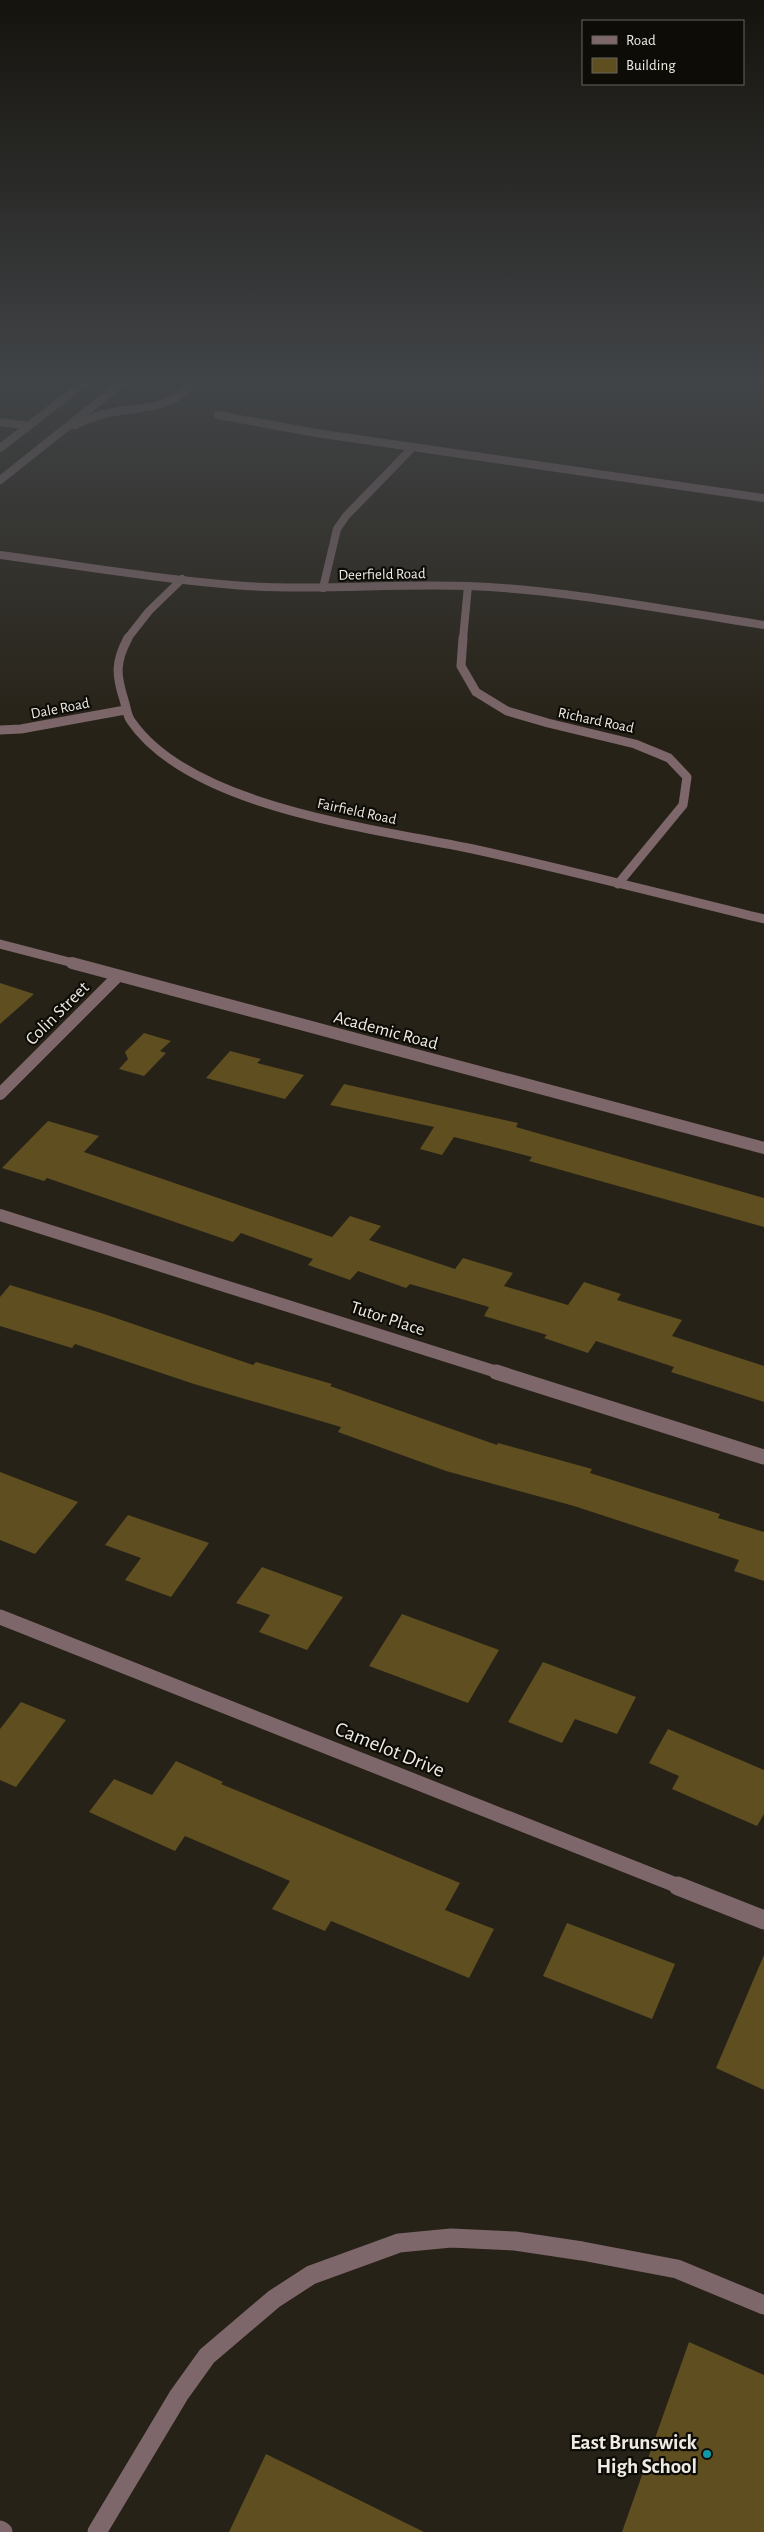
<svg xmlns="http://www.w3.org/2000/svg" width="764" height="2532" font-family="'Alegreya Sans',sans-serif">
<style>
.building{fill:#5e4e20}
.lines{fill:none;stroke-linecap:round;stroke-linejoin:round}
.minor-far4{stroke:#7e676a;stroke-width:8}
.minor-far3{stroke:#7e676a;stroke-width:9}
.minor-far2{stroke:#7e676a;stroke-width:12}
.minor-far1{stroke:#7e676a;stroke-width:15}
.minor{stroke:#7e676a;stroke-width:19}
.culture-dot{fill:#0f9aa8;stroke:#0e0c07;stroke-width:2}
.labels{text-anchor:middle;stroke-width:4.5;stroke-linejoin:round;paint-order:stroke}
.far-street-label{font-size:15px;fill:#eeebe3;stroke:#0e0c07}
.street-label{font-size:18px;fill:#eeebe3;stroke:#0e0c07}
.near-street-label{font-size:21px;fill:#eeebe3;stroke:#0e0c07}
.near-poi-label{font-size:21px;font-weight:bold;fill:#eeebe3;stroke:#0e0c07;text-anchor:end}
</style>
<rect width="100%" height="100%" fill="#272217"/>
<!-- building -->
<g class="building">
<polygon points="0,983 34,994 0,1024"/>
<polygon points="144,1033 171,1041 160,1051 166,1053 144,1076 119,1069 128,1059 125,1052"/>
<polygon points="230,1051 261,1059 257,1063 304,1075 285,1099 206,1078"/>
<polygon points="344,1084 518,1123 516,1127 764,1198 764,1227 529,1161 532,1157 454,1137 442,1155 420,1149 434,1127 330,1105"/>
<polygon points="48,1121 99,1136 84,1152 332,1237 350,1216 381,1226 369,1240 455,1269 463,1258 513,1273 504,1286 568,1305 584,1282 621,1294 617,1300 682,1320 672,1336 764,1366 764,1402 671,1372 674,1367 596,1341 588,1353 544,1338 547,1335 484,1316 489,1307 410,1284 406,1288 358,1271 350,1280 308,1265 313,1259 241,1233 233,1242 47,1178 44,1181 2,1168"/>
<polygon points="10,1285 101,1313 253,1365 256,1362 332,1384 330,1386 497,1445 498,1443 592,1469 590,1473 720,1514 718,1518 764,1532 764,1581 734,1571 739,1560 574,1506 446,1471 338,1432 341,1427 194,1384 75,1344 72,1348 0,1326 0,1297"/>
<polygon points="0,1472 78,1502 35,1554 0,1540"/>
<polygon points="128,1515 209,1543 171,1597 125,1580 141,1558 105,1545"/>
<polygon points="262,1567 343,1597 307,1650 259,1632 270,1615 236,1603"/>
<polygon points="402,1614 499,1650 468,1703 369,1666"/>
<polygon points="543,1662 636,1697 617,1734 575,1719 562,1743 508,1722"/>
<polygon points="21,1702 66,1720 16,1787 0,1780 0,1729"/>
<polygon points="668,1729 764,1770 764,1814 757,1826 672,1789 679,1776 649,1763"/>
<polygon points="176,1761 223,1782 221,1784 460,1883 445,1910 494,1929 469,1978 331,1921 325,1931 272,1909 290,1881 185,1836 175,1851 89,1812 114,1779 152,1795"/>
<polygon points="567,1923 675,1964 652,2019 543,1976"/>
<polygon points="764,1955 764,2090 716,2068"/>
<polygon points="689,2342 764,2375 764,2532 622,2532"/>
<polygon points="266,2454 424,2532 229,2532"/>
</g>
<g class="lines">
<!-- minor-far4 -->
<g class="minor-far4">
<polyline points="218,415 316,433 764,498"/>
<polyline points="0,422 28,426"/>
<path d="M75 425C85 421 94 416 104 414 132 407 167 411 188 388L186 380"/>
<polyline points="0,448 88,380"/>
<polyline points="0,480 126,380"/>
<path d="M0 555C82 566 163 580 245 586 320 591 395 583 469 586 568 590 666 610 764 625"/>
<polyline points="323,588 337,529 346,516 413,447"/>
<polyline points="127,639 149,611 182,579"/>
<polyline points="463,639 468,586"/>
</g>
<!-- minor-far3 -->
<g class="minor-far3">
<path d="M128 638C115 662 116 675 124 700 126 706 127 716 131 721 192 810 383 829 482 851 576 872 670 896 764 919"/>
<polyline points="463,638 461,666 476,692 507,711 548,723 635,744 669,758 687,777 683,805 618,884"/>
<polyline points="0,730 21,729 125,710"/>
<polyline points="0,944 77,964"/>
</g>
<!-- minor-far2 -->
<g class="minor-far2">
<polyline points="72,963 764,1148"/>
<polyline points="0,1094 117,977"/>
<polyline points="0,1215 500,1373"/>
</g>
<!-- minor-far1 -->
<g class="minor-far1">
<polyline points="496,1372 764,1457"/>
<polyline points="0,1617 681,1887"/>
</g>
<!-- minor -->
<g class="minor">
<polyline points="678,1886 764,1920"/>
<polyline points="0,2530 3,2532"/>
<polyline points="97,2532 179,2395 207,2356 274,2299 311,2275 399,2243 451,2238 515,2241 582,2251 677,2269 764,2305"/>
</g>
</g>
<!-- sky -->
<linearGradient id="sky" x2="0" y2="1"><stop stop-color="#15130d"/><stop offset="0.52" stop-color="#414447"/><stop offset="1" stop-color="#414447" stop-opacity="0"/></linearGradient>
<rect width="764" height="734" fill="url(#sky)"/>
<!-- markers -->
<circle class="culture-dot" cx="707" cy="2454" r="5"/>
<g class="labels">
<!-- far-street labels -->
<g class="far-street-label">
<text transform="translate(382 574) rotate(-1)" y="5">Deerfield Road</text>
<text transform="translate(60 708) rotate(-11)" y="5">Dale Road</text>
<text transform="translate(596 720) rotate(12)" y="5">Richard Road</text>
<text transform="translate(357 811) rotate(12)" y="5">Fairfield Road</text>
</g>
<!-- street labels -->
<g class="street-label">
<text transform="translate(57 1013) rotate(-45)" y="6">Colin Street</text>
<text transform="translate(386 1030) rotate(15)" y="6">Academic Road</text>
<text transform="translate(388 1318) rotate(18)" y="6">Tutor Place</text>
</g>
<!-- near-street labels -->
<g class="near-street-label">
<text transform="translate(390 1749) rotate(22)" y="7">Camelot Drive</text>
</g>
<!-- near-poi labels -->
<g class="near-poi-label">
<text x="697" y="2449">East Brunswick<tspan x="697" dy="24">High School</tspan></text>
</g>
</g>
<!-- legend -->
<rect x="582" y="20" width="162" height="65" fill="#0e0c07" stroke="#68655f"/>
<rect x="592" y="36" width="25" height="8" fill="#7e676a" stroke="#68655f"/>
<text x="626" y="45" font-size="15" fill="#eeebe3">Road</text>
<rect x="592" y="58" width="25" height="15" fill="#5e4e20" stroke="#68655f"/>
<text x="626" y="70" font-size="15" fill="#eeebe3">Building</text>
</svg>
